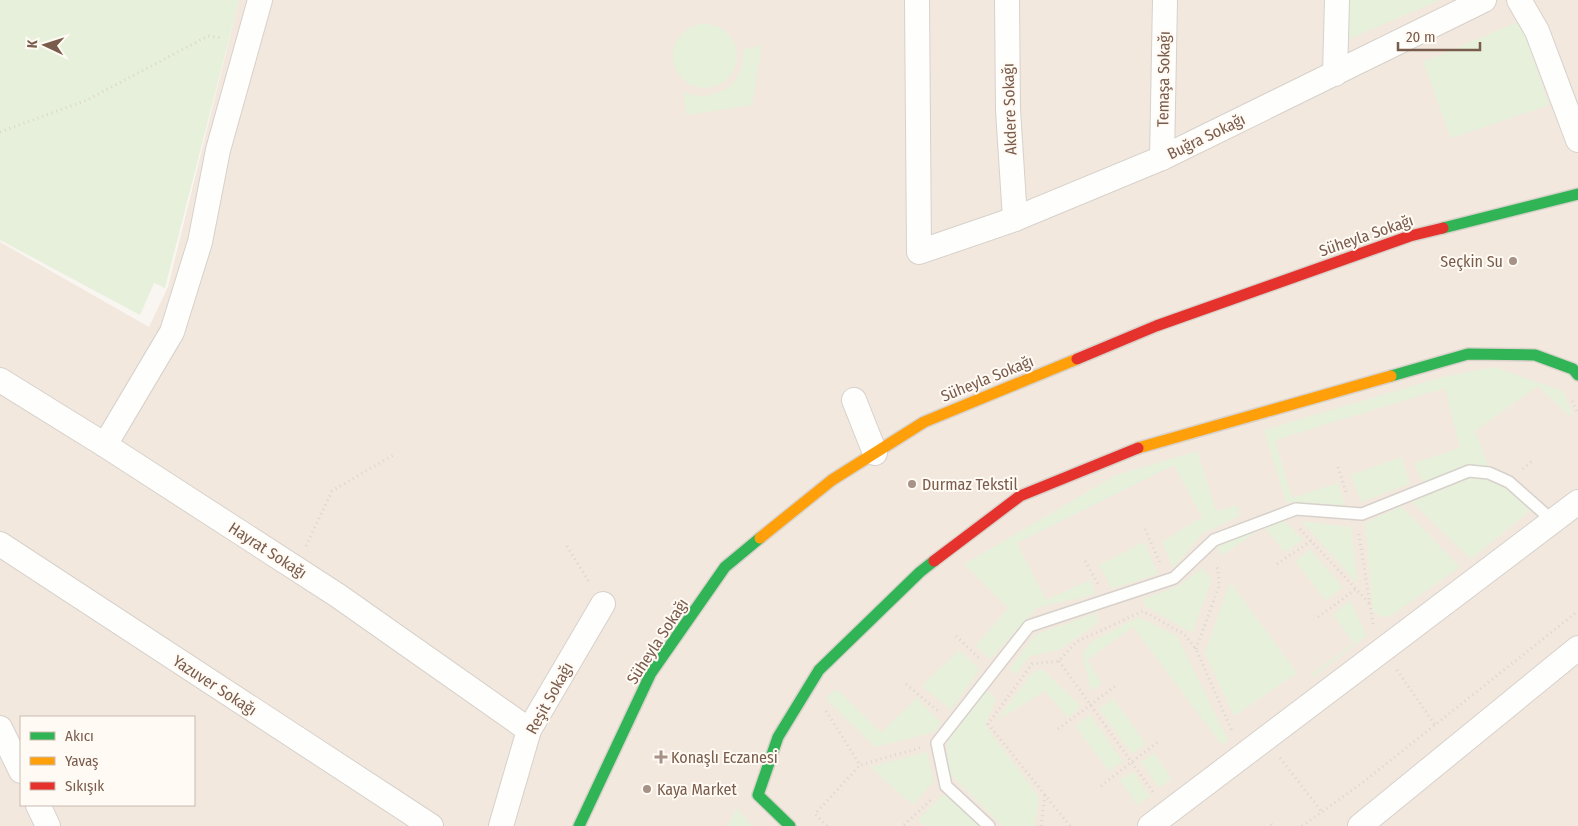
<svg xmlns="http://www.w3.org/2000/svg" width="1578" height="826" font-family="'Fira Sans Condensed',sans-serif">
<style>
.residential{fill:#f2e8de;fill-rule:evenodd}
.green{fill:#e7f0db}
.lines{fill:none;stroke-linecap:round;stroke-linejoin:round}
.lane-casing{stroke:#d7d1cb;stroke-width:14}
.street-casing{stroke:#d7d1cb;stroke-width:26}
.fast-casing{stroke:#d9d2cb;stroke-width:14}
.slow-casing{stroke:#d9d2cb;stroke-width:14}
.jam-casing{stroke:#d9d2cb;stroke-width:14}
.path{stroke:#dcd5d0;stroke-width:3;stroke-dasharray:1 4;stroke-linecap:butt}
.lane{stroke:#fefefd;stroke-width:11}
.street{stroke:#fefefd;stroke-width:24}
.fast{stroke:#30b455;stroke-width:11}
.slow{stroke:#ff9f0a;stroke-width:11}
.jam{stroke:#e5322d;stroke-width:11}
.poi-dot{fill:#a69286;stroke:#fffaf3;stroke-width:2}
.labels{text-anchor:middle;stroke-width:4;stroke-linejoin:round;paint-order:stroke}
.street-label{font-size:16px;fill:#7a5c4d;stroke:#fffaf3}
.poi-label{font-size:16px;fill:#7a5c4d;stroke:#fffaf3;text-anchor:start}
</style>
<rect width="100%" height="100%" fill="#f9f5f0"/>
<!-- residential -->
<path class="residential" d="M239 0H1578V826H0V242L149 327 168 287ZM21 717H194V805H21Z"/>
<!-- green -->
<g class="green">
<polygon points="0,0 239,0 165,288 154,283 140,315 0,240"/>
<polygon points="1350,0 1440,0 1349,39"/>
<polygon points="1520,21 1549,105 1451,138 1423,62"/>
<circle cx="705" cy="56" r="32"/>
<path d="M762 45 752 105 687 115 683 92C705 101 732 93 741 70 743 63 743 56 743 50Z"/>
<polygon points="1494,367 1563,391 1572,413 1569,416 1538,386 1475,431 1489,468 1468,465 1424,484 1414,463 1460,448 1445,388 1275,440 1292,498 1338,483 1345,505 1286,502 1264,430 1439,378"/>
<polygon points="1197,451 1216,511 1237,505 1240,516 1202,534 1173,568 1162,542 1202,517 1174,465 1017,543 1046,600 1090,580 1096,594 1037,608 990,659 976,646 1008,608 964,564 1116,475"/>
<polygon points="1401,457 1410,484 1361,502 1351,475"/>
<polygon points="1476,476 1496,481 1531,510 1471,559 1411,501"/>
<polygon points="1401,506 1460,567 1391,616 1382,617 1373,611 1365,523"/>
<polygon points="1281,517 1303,540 1285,552 1264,527 1221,556 1217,547"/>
<polygon points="1301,521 1351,527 1358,584"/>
<polygon points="1144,542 1158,574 1112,589 1099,565"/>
<polygon points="1310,549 1343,587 1326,601 1295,561"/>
<polygon points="1202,568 1212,579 1192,633 1145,606 1143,599 1178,586"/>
<polygon points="1230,582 1297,673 1234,716 1205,653"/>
<polygon points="1350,600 1367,636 1313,677 1310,675 1354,643 1333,615"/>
<polygon points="1096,613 1098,623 1059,650 1030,656 1016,674 1009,669 1035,635"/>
<polygon points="1139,617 1177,636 1228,740 1222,745 1133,627 1087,660 1102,683 1091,691 1082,654 1092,641"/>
<polygon points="959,650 980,669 951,710 922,686"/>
<polygon points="1042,669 1081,706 1068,718 1045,691 996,721 1033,672"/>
<polygon points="837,689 881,732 917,698 941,723 934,732 875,747 825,698"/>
<polygon points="986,690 996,699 985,725 1039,797 1035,826 1002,826 948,772 947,742"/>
<polygon points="1113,698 1146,744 1132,754 1099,709"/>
<polygon points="1090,715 1123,761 1109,771 1075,726"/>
<polygon points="927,752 934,781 913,805 870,767"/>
<polygon points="1154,753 1172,779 1159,788 1141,762"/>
<polygon points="1133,771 1150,796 1137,805 1120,780"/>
<polygon points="945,792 980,826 924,826 918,820"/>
<polygon points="737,808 752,826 727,826"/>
</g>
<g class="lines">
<!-- lane casing -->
<g class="lane-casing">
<polyline id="lane" points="989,826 946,786 937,743 1029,626 1174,578 1214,540 1296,509 1362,514 1469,471 1489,473 1509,482 1553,521"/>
</g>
<!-- street casing -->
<g class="street-casing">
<g id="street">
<polyline points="917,0 919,252 1015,219 1162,158 1484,0"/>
<polyline points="1007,0 1008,110 1015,219"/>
<polyline points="1519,0 1537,31 1578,140"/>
<polyline points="1335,74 1337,0"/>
<polyline points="1162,158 1165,0"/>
<polyline points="0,380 105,445 337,595 529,730"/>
<polyline points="854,400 875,453"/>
<polyline points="105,445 172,332 200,242 218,150 260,0"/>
<polyline points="0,544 431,826"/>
<polyline points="0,728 21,771"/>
<polyline points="38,805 48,826"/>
<polyline points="501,826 529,730 603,604"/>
<polyline points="1150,826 1578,502"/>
<polyline points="1360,826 1578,648"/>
</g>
</g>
<!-- fast casing -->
<g class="fast-casing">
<g id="fast">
<polyline points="1443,228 1578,194"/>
<polyline points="1391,376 1468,354 1535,355 1573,369 1578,375"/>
<polyline points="579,826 651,673 725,567 760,538"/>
<polyline points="790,826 758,795 778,737 819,670 920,572 934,561"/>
</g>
</g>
<!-- slow casing -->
<g class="slow-casing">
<g id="slow">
<polyline points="1138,448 1391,376"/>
<polyline points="760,538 832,480 924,422 1077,359"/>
</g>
</g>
<!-- jam casing -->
<g class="jam-casing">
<g id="jam">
<polyline points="1077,359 1156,326 1410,236 1443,228"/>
<polyline points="934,561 1020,496 1138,448"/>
</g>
</g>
<!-- path -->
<g class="path">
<polyline points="0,132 87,100 208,36 222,38"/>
<polyline points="1572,401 1578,414"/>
<polyline points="1338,467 1347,495"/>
<polyline points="1523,469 1534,459"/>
<polyline points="1145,529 1160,563"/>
<polyline points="1300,529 1369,603"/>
<polyline points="1359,534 1373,624"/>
<polyline points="306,546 332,491 395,454"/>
<polyline points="567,546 589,582"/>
<polyline points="1085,561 1098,584"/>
<polyline points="1277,564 1311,541"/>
<polyline points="1318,617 1356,589"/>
<polyline points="956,636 979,658"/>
<polyline points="1196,649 1219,586 1218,569 1215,565"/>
<polyline points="1059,661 1153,792"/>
<polyline points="1397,670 1435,725"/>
<polyline points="906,684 938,711"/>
<polyline points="826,711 860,765"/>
<polyline points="1058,729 1117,685"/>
<polyline points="1280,758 1322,812"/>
<polyline points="1101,786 1159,741"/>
<polyline points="1271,824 1273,826"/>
<polyline points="904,825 933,798"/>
<polyline points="827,826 815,814 860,765 920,748"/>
<polyline points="1041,826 1045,795"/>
<polyline points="1070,826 988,724 1032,664 1059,661 1076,642 1143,611 1184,634 1196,649 1232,731"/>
<polyline points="1302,826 1362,783 1578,611"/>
</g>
<!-- lane -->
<use href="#lane" class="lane"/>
<!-- street -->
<use href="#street" class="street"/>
<!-- fast -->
<use href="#fast" class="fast"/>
<!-- slow -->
<use href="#slow" class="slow"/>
<!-- jam -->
<use href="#jam" class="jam"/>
</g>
<!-- markers -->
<g class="poi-dot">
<circle cx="1513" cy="261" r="5"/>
<circle cx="912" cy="484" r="5"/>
<path d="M658.5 749.5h5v5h5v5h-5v5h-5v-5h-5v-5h5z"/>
<circle cx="647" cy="789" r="5"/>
</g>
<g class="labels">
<!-- street labels -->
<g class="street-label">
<text transform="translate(1163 79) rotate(-89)" y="6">Temaşa Sokağı</text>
<text transform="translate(1009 109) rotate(-92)" y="6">Akdere Sokağı</text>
<text transform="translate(1206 136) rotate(-26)" y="6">Buğra Sokağı</text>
<text transform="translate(1366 235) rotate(-19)" y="6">Süheyla Sokağı</text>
<text transform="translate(987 378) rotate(-22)" y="6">Süheyla Sokağı</text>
<text transform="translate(268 550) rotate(33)" y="6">Hayrat Sokağı</text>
<text transform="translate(657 641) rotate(-57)" y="6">Süheyla Sokağı</text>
<text transform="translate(215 685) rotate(33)" y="6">Yazuver Sokağı</text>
<text transform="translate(549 698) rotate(-61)" y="6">Reşit Sokağı</text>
</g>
<!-- poi labels -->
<g class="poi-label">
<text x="1503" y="267" text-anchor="end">Seçkin Su</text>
<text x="922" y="490">Durmaz Tekstil</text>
<text x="671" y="763">Konaşlı Eczanesi</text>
<text x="657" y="795">Kaya Market</text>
</g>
</g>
<!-- legend -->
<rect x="20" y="716" width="175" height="90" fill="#fffaf3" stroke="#cabbb1"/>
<rect x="30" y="732" width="25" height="8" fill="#30b455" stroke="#cabbb1"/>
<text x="65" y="741" font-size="15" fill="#7a5c4d">Akıcı</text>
<rect x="30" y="757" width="25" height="8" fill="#ff9f0a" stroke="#cabbb1"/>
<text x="65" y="766" font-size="15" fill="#7a5c4d">Yavaş</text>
<rect x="30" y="782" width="25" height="8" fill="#e5322d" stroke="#cabbb1"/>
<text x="65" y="791" font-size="15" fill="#7a5c4d">Sıkışık</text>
<!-- north arrow -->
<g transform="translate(45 45) rotate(274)" stroke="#fffaf3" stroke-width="4" paint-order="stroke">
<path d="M0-4L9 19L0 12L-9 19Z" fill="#7a5c4d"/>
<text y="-8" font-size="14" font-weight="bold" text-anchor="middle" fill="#7a5c4d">K</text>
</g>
<!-- scale -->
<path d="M1398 42v8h82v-8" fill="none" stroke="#7a5c4d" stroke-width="2.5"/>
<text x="1406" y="42" font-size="15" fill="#7a5c4d" stroke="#fffaf3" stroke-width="4" paint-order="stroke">20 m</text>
</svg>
